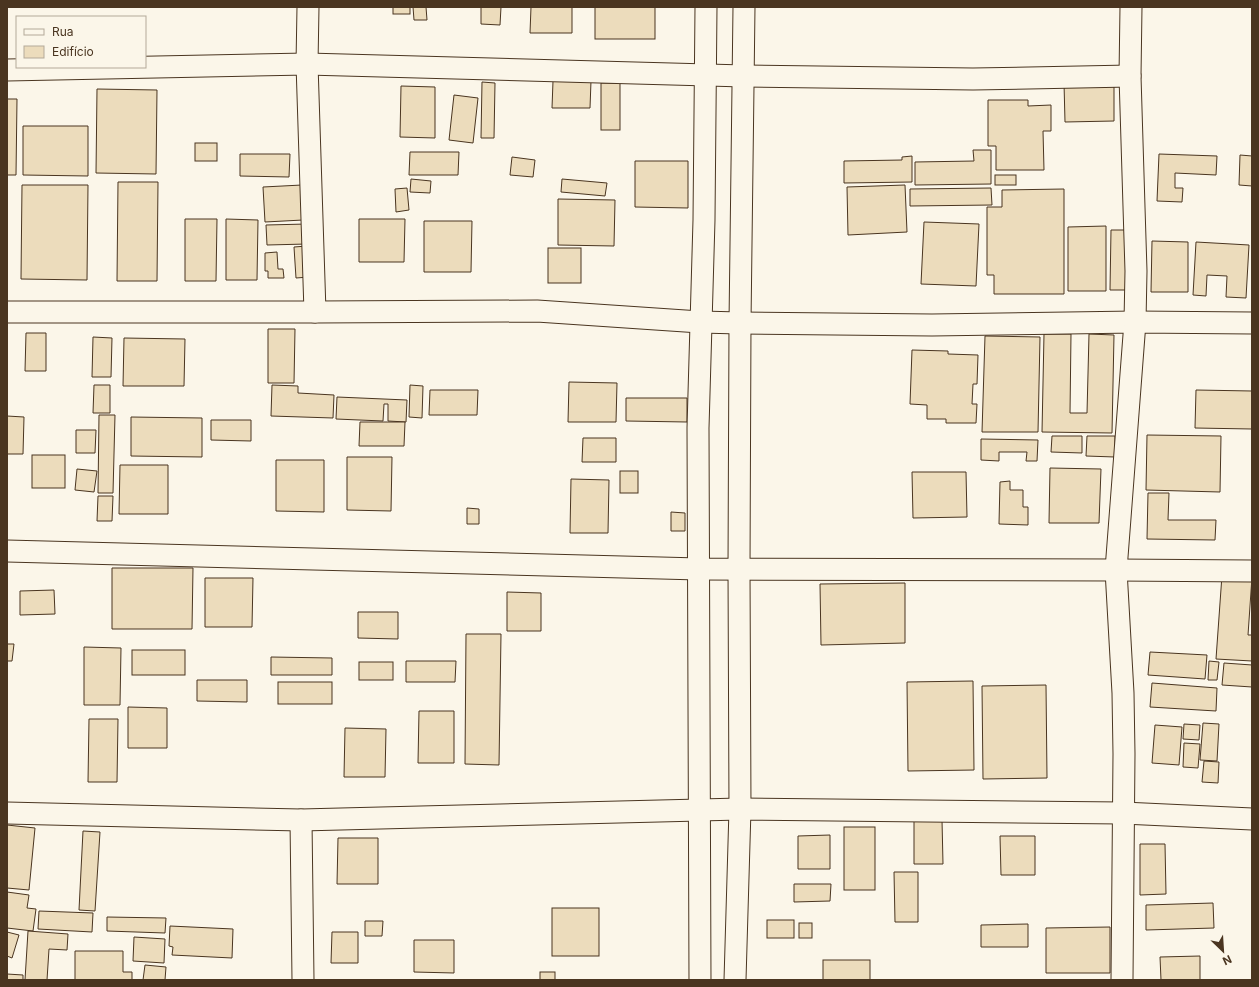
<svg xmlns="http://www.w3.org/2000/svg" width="1259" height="987" font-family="Inter,sans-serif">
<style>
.building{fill:#ecdcbc;stroke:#4a3520}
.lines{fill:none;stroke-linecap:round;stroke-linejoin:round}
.street-casing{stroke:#4a3520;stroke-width:23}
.street{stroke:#fbf6e9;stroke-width:21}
</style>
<rect width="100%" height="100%" fill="#fbf6e9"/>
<!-- building -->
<g class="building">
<rect x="393" y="7" width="17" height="7"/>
<polygon points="413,7 426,7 427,20 414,20"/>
<polygon points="481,7 501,7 500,25 481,24"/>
<polygon points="531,7 572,7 572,33 530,33"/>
<rect x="595" y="7" width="60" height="32"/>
<polygon points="553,81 591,81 590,108 552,108"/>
<polygon points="482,82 495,83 494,138 481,138"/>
<rect x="601" y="83" width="19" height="47"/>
<polygon points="1064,83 1114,83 1114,121 1065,122"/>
<polygon points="401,86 435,87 435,138 400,137"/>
<polygon points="97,89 157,90 156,174 96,173"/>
<polygon points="454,95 478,98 473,143 449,140"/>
<polygon points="7,99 17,99 16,175 7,175"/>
<polygon points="988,100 1028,100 1028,106 1051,105 1051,131 1043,131 1044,170 996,170 996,146 988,146"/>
<polygon points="23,126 88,126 88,176 23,175"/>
<rect x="195" y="143" width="22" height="18"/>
<polygon points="973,150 991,150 991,184 915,185 915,162 974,161"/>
<polygon points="410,152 459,152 458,175 409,175"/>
<polygon points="240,154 290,154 289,177 240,176"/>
<polygon points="1159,154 1217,156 1216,175 1175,173 1175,188 1183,188 1182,202 1157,201"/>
<polygon points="1240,155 1252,156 1252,186 1239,185"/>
<polygon points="912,156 912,182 844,183 844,161 902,160 902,157"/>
<polygon points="512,157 535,160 533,177 510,175"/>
<polygon points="635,161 688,161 688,208 635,207"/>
<rect x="995" y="175" width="21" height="10"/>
<polygon points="411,179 431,181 430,193 410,192"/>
<polygon points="562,179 607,183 605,196 561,192"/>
<polygon points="118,182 158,182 157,281 117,281"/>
<polygon points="22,185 88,185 87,280 21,279"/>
<polygon points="302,185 303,220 265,222 263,187"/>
<polygon points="905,185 907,232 848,235 847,187"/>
<polygon points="407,188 409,210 396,212 395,189"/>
<polygon points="991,188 992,205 910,206 910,189"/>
<polygon points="1064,189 1064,294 994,294 994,275 987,275 987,207 1002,207 1002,190"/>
<polygon points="558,199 615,200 614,246 558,245"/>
<polygon points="185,219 217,219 216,281 185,281"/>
<polygon points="226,219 258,220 257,280 226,280"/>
<polygon points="359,219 405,219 404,262 359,262"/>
<polygon points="424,221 472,221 471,272 424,272"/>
<polygon points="924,222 979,224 976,286 921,284"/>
<polygon points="307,224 307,244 267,245 266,225"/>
<polygon points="1106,226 1106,291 1068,291 1068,227"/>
<polygon points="1111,230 1131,230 1130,290 1110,290"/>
<polygon points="1152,241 1188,242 1188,292 1151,292"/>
<polygon points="1196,242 1249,245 1246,298 1226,297 1227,276 1207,275 1206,296 1193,295"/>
<polygon points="307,246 309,277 296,278 294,247"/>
<rect x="548" y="248" width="33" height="35"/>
<polygon points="277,252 278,269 283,269 284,278 268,278 268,271 265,271 265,253"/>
<polygon points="268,329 295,329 294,383 268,383"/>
<polygon points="26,333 46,333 46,371 25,371"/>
<polygon points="1044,334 1071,334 1070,413 1087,413 1089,334 1114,335 1112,433 1042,432"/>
<polygon points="985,336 1040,337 1038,432 982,432"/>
<polygon points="93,337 112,338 111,377 92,377"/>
<polygon points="124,338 185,339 184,386 123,386"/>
<polygon points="912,350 948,351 948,354 978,355 977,384 973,384 972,404 977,404 976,423 946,423 946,419 927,419 927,405 910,404"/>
<polygon points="569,382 617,383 616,422 568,422"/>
<polygon points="94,385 110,385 110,413 93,413"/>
<polygon points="272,385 298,386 298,393 334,395 333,418 271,416"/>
<polygon points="410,385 423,386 422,418 409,417"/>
<polygon points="430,390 478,390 477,415 429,415"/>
<polygon points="1196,390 1252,391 1252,429 1195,428"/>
<polygon points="337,397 407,400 406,422 388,421 388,404 384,404 383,421 336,419"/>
<polygon points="626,398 687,398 687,422 626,421"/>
<polygon points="99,415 115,415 113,493 98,493"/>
<polygon points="7,416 24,417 23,454 7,454"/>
<polygon points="131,417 202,418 202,457 131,456"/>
<polygon points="211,420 251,420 251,441 211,440"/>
<polygon points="360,422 405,422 404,446 359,446"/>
<polygon points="76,430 96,430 95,453 76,453"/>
<polygon points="1147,435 1221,436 1220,492 1146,490"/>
<polygon points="1052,436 1082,436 1082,453 1051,452"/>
<polygon points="1087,436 1115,436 1115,457 1086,456"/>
<polygon points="583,438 616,438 616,462 582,462"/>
<polygon points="981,439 1038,440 1037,461 1026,461 1027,452 999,452 999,461 981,460"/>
<rect x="32" y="455" width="33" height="33"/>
<polygon points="347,457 392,457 391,511 347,510"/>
<polygon points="276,460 324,460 324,512 276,511"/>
<polygon points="120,465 168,465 168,514 119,514"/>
<polygon points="1050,468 1101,469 1099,523 1049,523"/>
<polygon points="77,469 97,471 94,492 75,490"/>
<rect x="620" y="471" width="18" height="22"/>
<polygon points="912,472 966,472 967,517 913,518"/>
<polygon points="571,479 609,480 608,533 570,533"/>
<polygon points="1010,481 1010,490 1023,490 1023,507 1028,507 1028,525 999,524 1000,482"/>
<polygon points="1148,493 1169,493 1168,520 1216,520 1215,540 1147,539"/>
<polygon points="98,496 113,496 112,521 97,521"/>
<polygon points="467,508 479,509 479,524 467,524"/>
<polygon points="671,512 685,513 685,531 671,531"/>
<polygon points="112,568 193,568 192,629 112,629"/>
<polygon points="1222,575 1252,577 1248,635 1252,635 1252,661 1216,659"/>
<polygon points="205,578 253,578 252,627 205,627"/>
<polygon points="905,583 905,643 821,645 820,584"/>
<polygon points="54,590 55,614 20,615 20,591"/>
<polygon points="507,592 541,593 541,631 507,631"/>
<polygon points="358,612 398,612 398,639 358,638"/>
<polygon points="466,634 501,634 499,765 465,764"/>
<polygon points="7,644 14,644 12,661 7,661"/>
<polygon points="84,647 121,648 120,705 84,705"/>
<rect x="132" y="650" width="53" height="25"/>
<polygon points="1150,652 1207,655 1205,679 1148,675"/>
<polygon points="271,657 332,658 332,675 271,675"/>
<polygon points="406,661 456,661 455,682 406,682"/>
<polygon points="1209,661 1219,662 1217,680 1208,680"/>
<rect x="359" y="662" width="34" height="18"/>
<polygon points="1224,663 1252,665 1252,687 1222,685"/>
<polygon points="197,680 247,680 247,702 197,701"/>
<polygon points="973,681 974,770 908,771 907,682"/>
<rect x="278" y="682" width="54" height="22"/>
<polygon points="1152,683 1217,688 1216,711 1150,707"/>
<polygon points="1046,685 1047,778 983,779 982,686"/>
<polygon points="128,707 167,708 167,748 128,748"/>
<polygon points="419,711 454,711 454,763 418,763"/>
<polygon points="89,719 118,719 117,782 88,782"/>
<polygon points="1203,723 1219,724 1217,761 1200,760"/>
<polygon points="1184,724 1200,725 1199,740 1183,739"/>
<polygon points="1155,725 1182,727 1179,765 1152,763"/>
<polygon points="345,728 386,729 385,777 344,777"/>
<polygon points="1184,743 1200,744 1198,768 1183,767"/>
<polygon points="1204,761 1219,762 1218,783 1202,782"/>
<polygon points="914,820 942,820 943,864 914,864"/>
<polygon points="7,825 35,828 29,890 7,888"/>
<rect x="844" y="827" width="31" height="63"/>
<polygon points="83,831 100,832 95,911 79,910"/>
<polygon points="830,835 830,869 798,869 798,836"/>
<polygon points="1000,836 1035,836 1035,875 1001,875"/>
<polygon points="338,838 378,838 378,884 337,884"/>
<polygon points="1140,844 1165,844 1166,894 1140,895"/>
<polygon points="894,872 918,872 918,922 895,922"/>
<polygon points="794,884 831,884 830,901 794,902"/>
<polygon points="7,892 29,895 27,908 36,909 33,931 7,928"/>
<polygon points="1213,903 1214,928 1146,930 1146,905"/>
<rect x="552" y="908" width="47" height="48"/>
<polygon points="39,911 93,913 92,932 38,929"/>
<polygon points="107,917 166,918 165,933 107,931"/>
<rect x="767" y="920" width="27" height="18"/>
<polygon points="365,921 383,921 382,936 365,936"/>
<rect x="799" y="923" width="13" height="15"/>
<polygon points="1028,924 1028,947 981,947 981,925"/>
<polygon points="170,926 233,929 232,958 172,955 173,947 169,946"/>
<polygon points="1110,927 1110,973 1046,973 1046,928"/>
<polygon points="28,931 68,934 67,950 49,949 47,980 25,980"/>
<polygon points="7,932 19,935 12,958 7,956"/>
<polygon points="332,932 358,932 358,963 331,963"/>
<polygon points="134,937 165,939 164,963 133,961"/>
<polygon points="414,940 454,940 454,973 414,972"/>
<polygon points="75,951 123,951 123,972 132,972 132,980 75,980"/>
<polygon points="1200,956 1200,980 1161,980 1160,957"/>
<rect x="823" y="960" width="47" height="20"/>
<polygon points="145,965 166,967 165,980 143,980"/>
<rect x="540" y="972" width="15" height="8"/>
<polygon points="7,974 23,975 23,980 7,980"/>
</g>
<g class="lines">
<!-- street casing -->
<g class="street-casing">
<g id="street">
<polyline points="308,7 307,64 315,312"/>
<polyline points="7,70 307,64 744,76 973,79 1130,76"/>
<polyline points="7,312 315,312 537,311 700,322 740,323 932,325 1135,322 1252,323"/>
<polyline points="7,551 699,569 1116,570 1252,571"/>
<polyline points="7,813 301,820 740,809 1123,813 1252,819"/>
<polyline points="301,820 303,980"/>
<polyline points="700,980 698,428 704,220 706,7"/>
<polyline points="735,980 740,809 739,569 740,323 744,7"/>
<polyline points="1122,980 1124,754 1123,693 1116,570 1135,322 1136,271 1134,207 1130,76 1131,7"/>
</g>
</g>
<!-- street -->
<use href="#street" class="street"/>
</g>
<!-- border -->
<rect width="1259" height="987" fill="none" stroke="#4a3520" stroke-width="16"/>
<!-- legend -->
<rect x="16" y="16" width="130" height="52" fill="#fbf6e9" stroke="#b4a999"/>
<rect x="24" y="29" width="20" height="6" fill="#fbf6e9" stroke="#b4a999"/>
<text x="52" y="36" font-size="12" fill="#4a3520">Rua</text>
<rect x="24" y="46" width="20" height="12" fill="#ecdcbc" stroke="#b4a999"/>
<text x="52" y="56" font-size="12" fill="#4a3520">Edifício</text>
<!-- north arrow -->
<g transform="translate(1223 951) rotate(155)" stroke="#fbf6e9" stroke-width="3" paint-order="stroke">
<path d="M0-3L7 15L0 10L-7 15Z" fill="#4a3520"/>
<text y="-6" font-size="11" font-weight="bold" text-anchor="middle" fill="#4a3520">N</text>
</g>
</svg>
